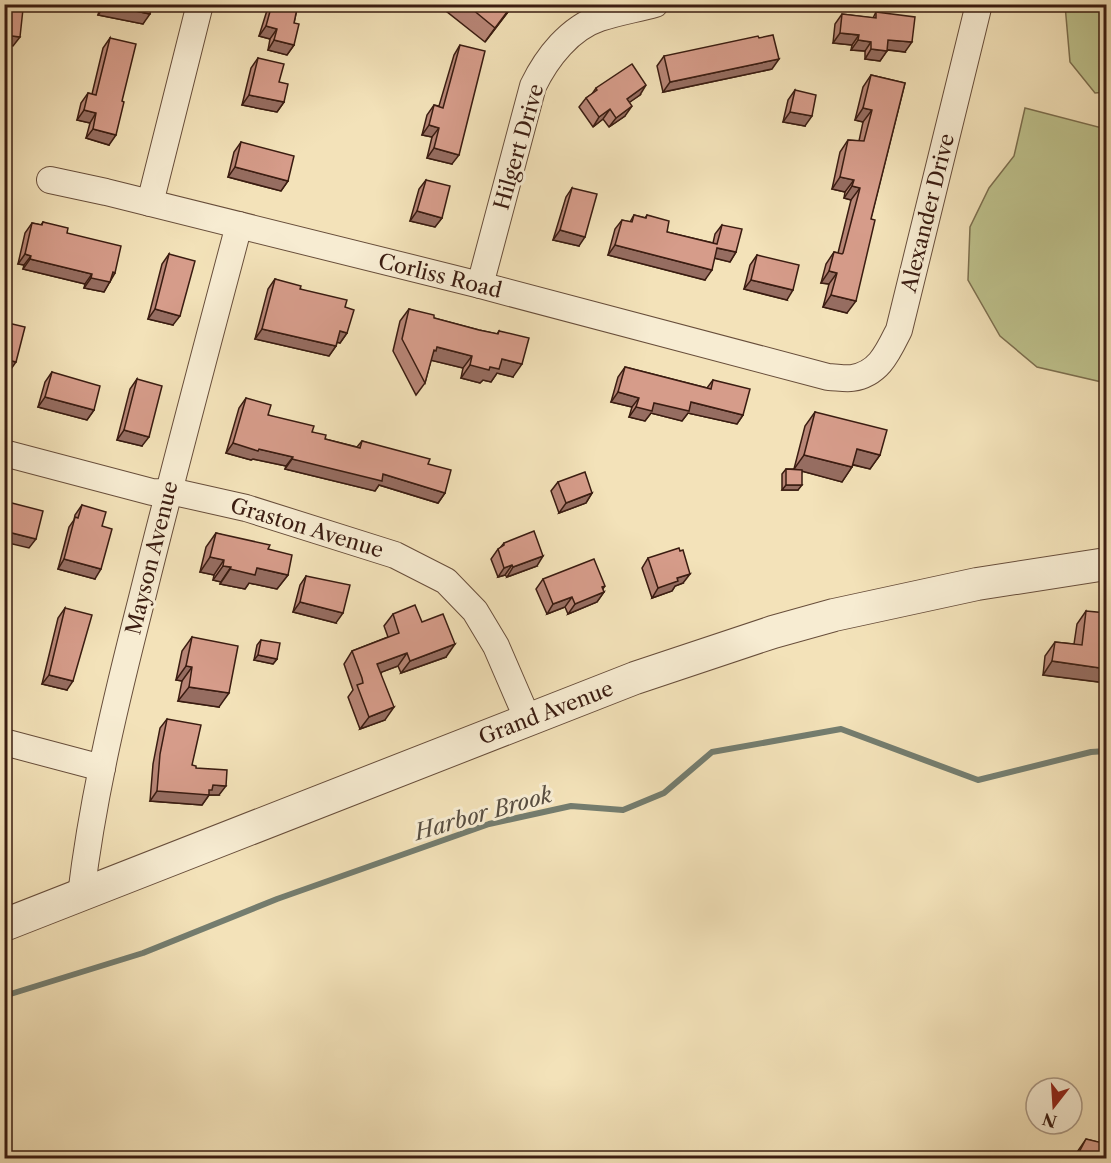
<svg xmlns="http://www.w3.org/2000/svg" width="1111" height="1163" font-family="'Libre Caslon Text',serif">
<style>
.green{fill:#bec28d;stroke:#7c6f4f;stroke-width:1.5}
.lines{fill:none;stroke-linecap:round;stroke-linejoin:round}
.stream{stroke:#747d6f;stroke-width:6}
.minor-casing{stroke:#684e3b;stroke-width:28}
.tertiary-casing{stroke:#684e3b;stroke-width:34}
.minor{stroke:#f7ecd2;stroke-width:26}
.tertiary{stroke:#f7ecd2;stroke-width:32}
.wall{fill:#b88677;stroke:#3a1c11;stroke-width:1.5}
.shaded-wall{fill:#966d61;stroke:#3a1c11;stroke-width:1.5}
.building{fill:#d69c8a;stroke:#3a1c11;stroke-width:1.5}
.labels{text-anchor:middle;stroke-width:6;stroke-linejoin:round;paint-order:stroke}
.street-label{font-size:21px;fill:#3a1c11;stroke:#f7ecd2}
.water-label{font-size:22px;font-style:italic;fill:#574d40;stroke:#f7ecd2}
</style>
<rect width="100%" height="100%" fill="#f3e2b9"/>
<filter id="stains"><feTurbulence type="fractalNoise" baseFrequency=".00333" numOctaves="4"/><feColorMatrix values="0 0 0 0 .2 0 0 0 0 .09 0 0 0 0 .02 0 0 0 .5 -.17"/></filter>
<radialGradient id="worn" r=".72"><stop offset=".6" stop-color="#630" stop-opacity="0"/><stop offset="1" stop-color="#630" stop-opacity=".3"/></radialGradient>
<!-- green -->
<g class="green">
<polygon points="1065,5 1106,5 1106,92 1095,93 1070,62"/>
<polygon points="1025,108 1106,129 1106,383 1037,367 1000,336 968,280 970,227 989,188 1014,156"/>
</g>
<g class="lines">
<!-- stream -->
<polyline class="stream" points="4,996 143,953 277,899 489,824 571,806 623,810 664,793 712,752 841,729 978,780 1091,752 1106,751"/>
<!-- minor casing -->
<g class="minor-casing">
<g id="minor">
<path d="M50 180 106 192 480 285 828 377C835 377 845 379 852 378 879 374 888 352 899 330L979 4"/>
<polyline points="150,203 200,4"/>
<path d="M480 285 533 86C547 57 570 28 600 18 618 12 637 9 655 4"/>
<polyline points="4,453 152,492 179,493 246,508 395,555 446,581 475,611 496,646 528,720"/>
<polyline points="4,742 102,768"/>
<path d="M81 895C93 794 117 696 142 598 173 473 206 349 239 225"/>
</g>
</g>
<!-- tertiary casing -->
<g class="tertiary-casing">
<polyline id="tertiary" points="4,925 635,678 773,632 834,615 977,584 1106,564"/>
</g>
<!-- minor -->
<use href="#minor" class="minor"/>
<!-- tertiary -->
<use href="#tertiary" class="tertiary"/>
</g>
<!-- wall -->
<g class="wall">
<polygon points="101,4 152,4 143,24 98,15"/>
<polygon points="269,4 298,4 294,23 294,45 287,55 268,50 270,39 259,36"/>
<polygon points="451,4 514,4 485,42 446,11"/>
<polygon points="876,12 905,52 887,50 880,61 865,59 865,51 851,50 852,45 833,43 835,24 842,14 873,18"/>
<polygon points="110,38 109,145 86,138 90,123 77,120 81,103 88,93 92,94 103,48"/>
<polygon points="460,45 452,164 427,158 432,137 422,135 427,115 434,105 439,106 454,55"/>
<polygon points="664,56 772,69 663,92 657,66"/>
<polygon points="258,58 279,82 284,102 277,112 242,105 251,68"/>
<polygon points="871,75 905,83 847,313 823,307 829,284 821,283 826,264 834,252 838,253 851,200 844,198 845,192 832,189 840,152 848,140 859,141 863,122 855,120 863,87"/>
<polygon points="596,88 640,95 629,102 625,116 609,127 603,119 593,127 579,107 586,98 592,94"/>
<polygon points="795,90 805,126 783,122 788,100"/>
<polygon points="241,142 288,181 281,191 228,177 234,152"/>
<polygon points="426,180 442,218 435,227 410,221 419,189"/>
<polygon points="572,188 579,246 553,240 566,197"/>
<polygon points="634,215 645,218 647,215 667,232 713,243 715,234 722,225 736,252 730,262 714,258 705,280 608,255 615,229 622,220 630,222"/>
<polygon points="43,222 67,233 111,279 104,292 84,288 85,284 23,269 24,265 18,264 25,233 32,223 41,225"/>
<polygon points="169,254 173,325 148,319 162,264"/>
<polygon points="757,255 787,300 744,289 750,265"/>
<polygon points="275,279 345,307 347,333 340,343 337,342 336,346 329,356 255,339 268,289"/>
<polygon points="409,309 434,318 479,330 497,334 499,331 513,377 497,373 491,382 483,380 480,383 461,378 463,368 431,360 425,383 416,395 393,351 400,321"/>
<polygon points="625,367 707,388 713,380 743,415 737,424 688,413 682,421 651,413 645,421 629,417 632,407 611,402 618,377"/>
<polygon points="52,372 94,410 87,420 38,407 45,382"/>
<polygon points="137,379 142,446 117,440 130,389"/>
<polygon points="246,398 268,415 312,432 325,439 357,447 362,441 428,464 445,493 438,503 379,485 375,491 285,469 286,466 253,459 251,460 226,453 239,408"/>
<polygon points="815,412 880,455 870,469 853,465 842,482 802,471 798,490 782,490 782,474 786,469 794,469 805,426"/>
<polygon points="558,482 592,493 586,503 559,513 551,491"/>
<polygon points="82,505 102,526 95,579 58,569 69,527 74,520 75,515"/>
<polygon points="216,533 268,549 288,575 277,589 249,583 245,589 220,584 221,582 213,580 214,575 200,572 206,547"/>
<polygon points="504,543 537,566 507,577 505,575 498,577 491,559 498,549 500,548"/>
<polygon points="648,558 683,583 675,586 672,591 652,598 642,568"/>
<polygon points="306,576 336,623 293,612 300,585"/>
<polygon points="543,579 603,590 604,592 597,602 568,614 565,607 547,614 536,589"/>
<polygon points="65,608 67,690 42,684 58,618"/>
<polygon points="1086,611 1107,683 1043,675 1045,656 1055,642 1074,644 1077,624"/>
<polygon points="393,614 422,622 446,657 401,673 398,666 381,672 385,720 360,729 348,697 353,690 344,664 352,651 388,637 384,626"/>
<polygon points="192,637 219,707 178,701 182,681 176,680 182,651"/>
<polygon points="261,640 277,659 273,664 254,660 257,645"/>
<polygon points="167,719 192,765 196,768 219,795 209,795 202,805 150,801 153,764 160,728"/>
<polygon points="1107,1121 1107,1158 1073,1158 1086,1139 1101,1143"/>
</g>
<!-- shaded-wall -->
<g class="shaded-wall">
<polygon points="513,4 514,4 485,42 495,28"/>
<polygon points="105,5 150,14 143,24 98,15"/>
<polygon points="266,26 277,29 270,39 259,36"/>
<polygon points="840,33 859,35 852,45 833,43"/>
<polygon points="4,35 20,37 13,46 4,45"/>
<polygon points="274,40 294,45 287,55 268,50"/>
<polygon points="858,40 871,42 865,51 851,50"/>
<polygon points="888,40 912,42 905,52 882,49"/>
<polygon points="871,49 887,51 880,61 865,59"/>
<polygon points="779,59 772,69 663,92 670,82"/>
<polygon points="646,85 640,95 620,109 627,99"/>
<polygon points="249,95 284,102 277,112 242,105"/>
<polygon points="632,106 625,116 609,127 616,118"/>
<polygon points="863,108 872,110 863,122 855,120"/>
<polygon points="610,109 603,119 593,127 599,117"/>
<polygon points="84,110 96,113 90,123 77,120"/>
<polygon points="790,112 812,116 805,126 783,122"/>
<polygon points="429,125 439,128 432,137 422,135"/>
<polygon points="93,129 116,135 109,145 86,138"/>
<polygon points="434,148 459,155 452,164 427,158"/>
<polygon points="235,167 288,181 281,191 228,177"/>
<polygon points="840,177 854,180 845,192 832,189"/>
<polygon points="852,186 860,188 851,200 844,198"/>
<polygon points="417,211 442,218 435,227 410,221"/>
<polygon points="560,230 585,237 579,246 553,240"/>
<polygon points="615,245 712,270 705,280 608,255"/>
<polygon points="717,248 736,252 730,262 710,257"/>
<polygon points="25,254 31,256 24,265 18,264"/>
<polygon points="30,259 92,274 85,284 23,269"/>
<polygon points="829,271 837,273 829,284 821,283"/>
<polygon points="113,272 115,273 104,292 84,288 91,278"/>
<polygon points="751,280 793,290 787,300 744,289"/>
<polygon points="831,295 856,301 847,313 823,307"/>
<polygon points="155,309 180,316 173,325 148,319"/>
<polygon points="262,329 336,346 329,356 255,339"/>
<polygon points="340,331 347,333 340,343 333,341"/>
<polygon points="437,347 472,356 463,368 430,360 425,363"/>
<polygon points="4,359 16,362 6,376 4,376"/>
<polygon points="502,359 522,364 513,377 497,373 491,382 483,380 480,383 461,378 470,365"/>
<polygon points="618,392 639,398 632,407 611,402"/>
<polygon points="45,397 94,410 87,420 38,407"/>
<polygon points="691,402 743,415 737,424 688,413 682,421 651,413 645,421 629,417 636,407 654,403"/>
<polygon points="124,430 149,437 142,446 117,440"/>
<polygon points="233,443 293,457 286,466 253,459 251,460 226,453"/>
<polygon points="857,449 880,455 870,469 847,463"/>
<polygon points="804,455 852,467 842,482 794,469"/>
<polygon points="292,459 383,474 445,493 438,503 379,485 375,491 285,469"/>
<polygon points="786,485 802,485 798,490 782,490"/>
<polygon points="592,493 586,503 559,513 566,503"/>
<polygon points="4,531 36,539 29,548 4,542"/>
<polygon points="543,556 537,566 507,577 513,567"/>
<polygon points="210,557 224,560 214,575 200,572"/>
<polygon points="64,559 101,569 95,579 58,569"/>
<polygon points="512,565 505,575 498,577 504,568"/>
<polygon points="223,566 231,567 221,582 213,580"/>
<polygon points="257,568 288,575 277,589 249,583 245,589 220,584 230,569"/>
<polygon points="690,574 683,583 675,586 672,591 652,598 658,588 677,578"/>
<polygon points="605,586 599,594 604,592 597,602 568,614 575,604"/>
<polygon points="572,597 565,607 547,614 553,604"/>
<polygon points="300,602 343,613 336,623 293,612"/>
<polygon points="455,644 446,657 401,673 410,661"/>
<polygon points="407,653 398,666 369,677 377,664"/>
<polygon points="258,655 277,659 273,664 254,660"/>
<polygon points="1052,661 1107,669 1107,683 1043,675"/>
<polygon points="186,666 192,667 182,681 176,680"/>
<polygon points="49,675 73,681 67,690 42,684"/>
<polygon points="189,687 229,693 219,707 178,701"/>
<polygon points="394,707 385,720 360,729 369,717"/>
<polygon points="213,785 226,786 219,795 209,795 202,805 150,801 157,791"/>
</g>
<!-- building -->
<g class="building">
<polygon points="105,4 152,4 150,14"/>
<polygon points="272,4 298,4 294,23 299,24 294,45 274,40 277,29 266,26"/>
<polygon points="466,4 513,4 495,28"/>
<polygon points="4,7 23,9 20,37 4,35"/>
<polygon points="876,12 915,17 912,42 888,40 887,51 871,49 871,42 858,40 859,35 840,33 842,14 876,18"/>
<polygon points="773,35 779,59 670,82 664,56 758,36 759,38"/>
<polygon points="110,38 136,44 122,101 124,102 116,135 93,129 96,113 84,110 88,93 96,95"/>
<polygon points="460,45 485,51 459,155 434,148 439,128 429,125 434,105 443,108"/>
<polygon points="258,58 284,64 279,82 288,84 284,102 249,95"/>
<polygon points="632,64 646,85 627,99 632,106 616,118 610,109 599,117 586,98 597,90 596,88"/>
<polygon points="871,75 905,83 871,219 875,220 856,301 831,295 837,273 829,271 834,252 842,254 843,253 860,188 852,186 854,180 840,177 848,140 864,141 872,110 863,108"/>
<polygon points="795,90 816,95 812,116 790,112"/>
<polygon points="241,142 294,156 288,181 235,167"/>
<polygon points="426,180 450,186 442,218 417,211"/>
<polygon points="572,188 597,194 585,237 560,230"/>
<polygon points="634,215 646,218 647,215 669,221 667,232 717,244 722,225 742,229 736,252 717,248 712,270 615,245 622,220 632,222"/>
<polygon points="43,222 68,228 67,233 121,246 115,273 113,272 110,282 91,278 92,274 30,259 31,256 25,254 32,223 42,225"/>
<polygon points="169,254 195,261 180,316 155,309"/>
<polygon points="757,255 799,265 793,290 751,280"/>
<polygon points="275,279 301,286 300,289 347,300 345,307 354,310 347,333 340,331 336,346 262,329"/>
<polygon points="409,309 434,315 434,318 479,330 498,334 499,331 529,338 522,364 502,359 499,369 490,367 489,370 470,365 472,356 437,347 436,351 434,350 425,383 402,339"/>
<polygon points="4,322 25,327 16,362 4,359"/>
<polygon points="625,367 711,389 713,380 750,389 743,415 691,402 689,411 654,403 652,411 636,407 639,398 618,392"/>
<polygon points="52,372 100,386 94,410 45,397"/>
<polygon points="137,379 162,386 149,437 124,430"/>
<polygon points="246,398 271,405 268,415 314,426 312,432 326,435 325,439 360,448 362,441 430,459 428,464 451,470 445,493 383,474 382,481 292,459 293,457 259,449 258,451 233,443"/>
<polygon points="815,412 887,430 880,455 857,449 852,467 804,455"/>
<polygon points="786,469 802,470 802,485 786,485"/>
<polygon points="585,472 592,493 566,503 558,482"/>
<polygon points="4,501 43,511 36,539 4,531"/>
<polygon points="82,505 106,512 102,526 112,529 101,569 64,559 75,517 78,518"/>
<polygon points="534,531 543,556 513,567 512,565 504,568 498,549 504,545 504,543"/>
<polygon points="216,533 270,545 268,549 292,555 288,575 257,568 255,575 230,569 231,567 223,566 224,560 210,557"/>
<polygon points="679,548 680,551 683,550 690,574 677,578 678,581 658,588 648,558"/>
<polygon points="594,559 605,586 602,587 604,592 575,604 572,597 553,604 543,579"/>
<polygon points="306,576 350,585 343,613 300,602"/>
<polygon points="415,605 422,622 443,614 455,644 410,661 407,653 377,664 394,707 369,717 357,685 363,683 362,678 352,651 399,633 393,614"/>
<polygon points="65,608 92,615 73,681 49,675"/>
<polygon points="1086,611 1107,613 1107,669 1052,661 1055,642 1082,645"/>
<polygon points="192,637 238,646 229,693 189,687 192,667 186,666"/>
<polygon points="261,640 280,643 277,659 258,655"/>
<polygon points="167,719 201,725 192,765 196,766 196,768 227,770 226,786 213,785 212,790 209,790 209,795 157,791 160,754"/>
<polygon points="1086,1139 1107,1144 1107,1158 1076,1158"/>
</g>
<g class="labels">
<!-- street labels -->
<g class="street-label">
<text transform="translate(519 147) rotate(-74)" y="7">Hilgert Drive</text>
<text transform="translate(928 213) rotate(-76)" y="7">Alexander Drive</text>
<text transform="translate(440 276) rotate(14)" y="7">Corliss Road</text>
<text transform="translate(307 528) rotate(17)" y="7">Graston Avenue</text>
<text transform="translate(152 558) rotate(-76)" y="7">Mayson Avenue</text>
<text transform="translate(546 713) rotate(-21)" y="7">Grand Avenue</text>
</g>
<!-- water labels -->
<g class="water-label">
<text transform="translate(483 813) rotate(-16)" y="8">Harbor Brook</text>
</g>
</g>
<!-- margin -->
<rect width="1111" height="1163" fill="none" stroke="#f3e2b9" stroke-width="24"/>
<rect x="6" y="6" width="1099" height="1151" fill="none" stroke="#3a1c11" stroke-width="3"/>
<rect x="12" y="12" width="1087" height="1139" fill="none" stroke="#3a1c11" stroke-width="1.5"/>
<!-- north arrow -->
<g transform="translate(1054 1106) rotate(197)"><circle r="28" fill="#f7ecd2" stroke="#ab9985" stroke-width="1.5"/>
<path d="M0-4.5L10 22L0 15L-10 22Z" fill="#8f2418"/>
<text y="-9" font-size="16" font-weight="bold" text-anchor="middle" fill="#3a1c11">N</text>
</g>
<rect width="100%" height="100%" filter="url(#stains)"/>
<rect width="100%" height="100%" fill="url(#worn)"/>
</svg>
